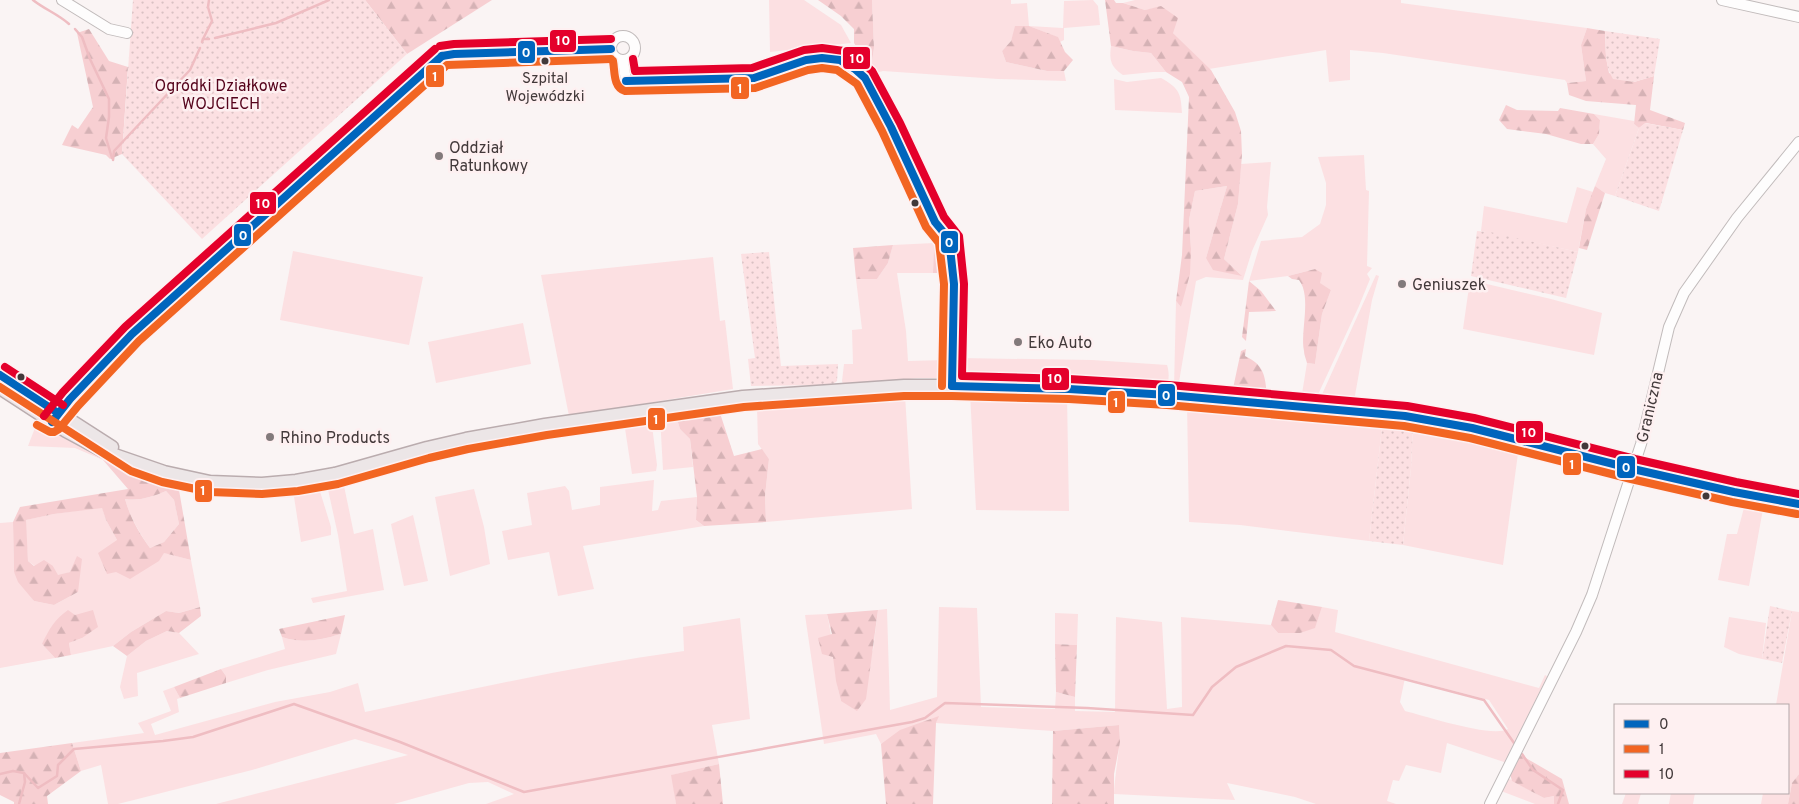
<svg xmlns="http://www.w3.org/2000/svg" width="1799" height="804" font-family="Overpass,sans-serif">
<style>
.green{fill:#fce0e2;fill-rule:evenodd}
.forest{fill:url(#forest-firs);fill-rule:evenodd}
.garden{fill:url(#garden-dots)}
.lines{fill:none;stroke-linecap:round;stroke-linejoin:round}
.stream{stroke:#efbdc2;stroke-width:2.5}
.minor-casing{stroke:#c1bbbb;stroke-width:12}
.major-casing{stroke:#baacae;stroke-width:15}
.minor{stroke:#fefdfd;stroke-width:10}
.major{stroke:#ece6e7;stroke-width:12}
.bus-1-casing{stroke:#fef0f1;stroke-width:11}
.bus-2-casing{stroke:#fef0f1;stroke-width:11}
.bus-3-casing{stroke:#fef0f1;stroke-width:11}
.bus-1{stroke:#0065bd;stroke-width:8}
.bus-2{stroke:#f26522;stroke-width:8}
.bus-3{stroke:#e4002b;stroke-width:8}
.bus-dot{fill:#42393a;stroke:#fef0f1;stroke-width:2}
.poi-dot{fill:#827a7b;stroke:#fef0f1;stroke-width:2}
.labels{text-anchor:middle;stroke-width:5;stroke-linejoin:round;paint-order:stroke}
.bus-label{font-size:15px;fill:#42393a;stroke:#fef0f1}
.park-label{font-size:16px;fill:#55031b;stroke:#fef0f1}
.poi-label{font-size:16px;fill:#42393a;stroke:#fef0f1;text-anchor:start}
.street-label{font-size:16px;fill:#42393a;stroke:#fef0f1}
.line-badge{stroke:#fef0f1;stroke-width:2}
.badge-label{font-size:14px;text-anchor:middle;font-weight:bold;fill:#fff}
</style>
<defs>
<pattern id="forest-firs" width="22" height="20" patternUnits="userSpaceOnUse" patternTransform="scale(1.25)"><rect width="22" height="20" fill="#f7cfd2"/><path d="M5 1l3.5 6h-7zM16 11l3.5 6h-7z" fill="#d5b2b5"/></pattern>
<pattern id="garden-dots" width="8" height="8" patternUnits="userSpaceOnUse" patternTransform="scale(1.25)"><rect width="8" height="8" fill="#fce0e2"/><path d="M2 2h.1M6 6h.1" fill="none" stroke="#d9c1c3" stroke-width="1.8" stroke-linecap="round"/></pattern>
</defs>
<rect width="100%" height="100%" fill="#faf4f4"/>
<!-- green -->
<g class="green">
<polygon points="769,0 804,0 841,25 851,43 770,52"/>
<polygon points="872,0 1011,0 1011,4 1027,3 1029,26 1063,28 1064,1 1093,0 1098,6 1100,25 1064,28 1064,40 1060,42 1057,37 1029,26 1016,26 1011,41 1002,51 1006,62 1047,71 1064,71 1066,81 998,79 883,71 872,74 866,62 872,61 874,48"/>
<polygon points="1135,0 1401,0 1401,3 1587,28 1581,45 1586,81 1567,83 1565,80 1383,53 1350,50 1350,80 1329,82 1326,50 1209,69 1173,33 1161,7 1145,10 1123,3"/>
<path d="M1111 46 1133 51 1151 53 1166 72H1153L1123 75C1111 67 1109 60 1111 46Z"/>
<path d="M1161 78C1179 88 1181 93 1182 113L1115 110 1114 79 1127 82Z"/>
<polygon points="1594,114 1634,121 1634,124 1639,128 1615,196 1605,193 1595,186 1606,159 1593,144 1599,134 1600,120"/>
<polygon points="1364,155 1366,190 1369,191 1367,266 1372,268 1367,274 1370,279 1359,306 1315,401 1301,400 1307,363 1315,364 1322,314 1331,290 1319,283 1315,269 1288,276 1249,281 1261,241 1302,237 1320,224 1326,205 1326,183 1318,157"/>
<polygon points="1271,162 1267,207 1268,215 1252,251 1243,280 1206,277 1196,281 1178,388 1174,388 1176,301 1181,307 1191,249 1189,220 1195,191 1227,186 1206,258 1241,275 1224,259 1238,204 1241,164"/>
<polygon points="1577,187 1593,192 1586,209 1578,252 1481,231 1484,206 1567,223"/>
<polygon points="934,243 933,273 897,273 906,331 908,361 946,360 945,375 941,378 917,378 844,387 842,381 844,364 853,364 852,330 862,329 856,279 877,279 888,263 893,245"/>
<polygon points="293,251 423,277 409,345 280,320"/>
<polygon points="713,257 720,321 725,320 733,389 569,416 541,275"/>
<polygon points="1376,275 1379,276 1372,300 1354,401 1357,402 1356,404 1319,401"/>
<polygon points="1470,280 1551,299 1602,313 1594,355 1463,329"/>
<polygon points="523,323 531,364 436,383 428,342"/>
<path d="M960 358 1092 360 1167 365C1169 371 1170 382 1165 388L968 378 961 375Z"/>
<polygon points="970,392 1067,396 1069,511 976,510"/>
<polygon points="905,395 912,509 766,522 765,496 769,459 758,444 757,406 830,399"/>
<polygon points="1187,403 1268,411 1383,419 1369,541 1240,525 1189,522"/>
<polygon points="684,415 677,419 680,429 690,439 693,467 663,470 660,416"/>
<polygon points="651,418 657,465 656,471 632,474 624,422"/>
<polygon points="38,420 105,459 103,460 75,448 28,446"/>
<polygon points="1413,425 1464,433 1519,446 1503,565 1403,545 1411,468"/>
<polygon points="654,480 652,511 658,510 661,501 697,497 696,520 704,526 583,546 594,589 558,596 549,552 508,560 502,531 532,525 527,493 565,486 569,491 572,510 600,505 600,487"/>
<polygon points="343,481 354,534 373,529 384,590 313,603 311,598 347,591 338,535 327,485 333,482"/>
<polygon points="318,485 331,527 331,535 301,542 294,497 274,498 277,490"/>
<polygon points="474,489 484,527 490,564 450,576 435,497"/>
<path d="M166 491 174 500 179 524 164 542 150 548C139 532 130 517 125 499 140 501 152 497 166 491Z"/>
<polygon points="1745,504 1763,509 1749,586 1718,580 1727,534 1737,534"/>
<polygon points="102,507 106,520 117,540 191,560 200,607 179,613 166,611 131,632 113,646 71,655 69,643 82,638 42,644 55,658 0,668 0,523 13,522 14,572 34,601 54,605 78,592 70,572 58,576 53,566 35,566 28,561 25,520 54,514"/>
<polygon points="413,515 428,581 404,586 391,524"/>
<path d="M939 607 977 608 981 707 1055 709 1056 692 1075 697V711L1115 712 1116 617 1162 622 1167 709 1182 707 1181 617 1271 625 1278 633 1315 627 1322 607 1338 610 1335 632 1539 688 1545 675 1550 678 1507 763 1447 743 1441 773 1406 765 1399 781 1393 780 1387 801 1396 804H1316L1295 797 1227 783 1235 800 1114 794C1115 770 1121 748 1119 725L1053 731 936 723 938 717 881 744 876 734 824 744 805 615 827 614C834 643 833 672 841 701L873 650 878 610 887 609 890 710 937 697ZM1405 678 1489 700 1508 729C1491 738 1426 716 1405 711L1400 702Z"/>
<polygon points="1792,611 1799,612 1799,774 1792,783 1788,804 1761,804 1763,793 1788,793 1788,705 1776,705"/>
<polygon points="1055,613 1078,614 1077,645 1055,644"/>
<polygon points="1729,617 1766,623 1762,659 1739,654 1724,647"/>
<path d="M740 618 750 719 712 725 719 764 672 775 676 804H486L514 794 488 782 469 783 394 804H216L408 755 355 739 252 770 118 804H108L101 765 81 771 72 743 144 733 138 723 171 711 163 691 174 687 180 698 177 699 179 712 151 724 155 735 275 702 330 692 358 683 365 712C471 689 576 666 684 651L683 627Z"/>
<polygon points="167,631 179,633 199,654 137,673 138,696 124,699 120,687 127,656 146,641"/>
<path d="M341 634 336 654 268 670 226 683V676L221 669 285 649 282 637C302 644 321 640 341 634Z"/>
<polygon points="1508,778 1544,798 1554,796 1554,804 1535,804 1501,791"/>
<polygon points="1626,793 1641,793 1638,804 1622,804"/>
<polygon points="1671,793 1695,793 1693,804 1669,804"/>
</g>
<!-- forest -->
<g class="forest">
<polygon points="365,0 492,0 407,54"/>
<polygon points="818,0 872,0 874,48 872,61 866,62 854,43 854,29 841,16"/>
<polygon points="1105,0 1114,0 1116,3 1123,3 1145,10 1161,6 1178,18 1173,33 1211,70 1235,112 1241,131 1242,155 1238,204 1224,259 1242,276 1213,270 1206,258 1227,186 1195,191 1189,220 1191,249 1190,274 1181,307 1176,301 1182,255 1189,97 1182,82 1166,72 1151,53 1133,51 1111,46"/>
<polygon points="1015,26 1029,26 1058,37 1065,52 1073,60 1064,71 1047,71 1006,62 1002,51 1011,41"/>
<polygon points="1587,28 1605,31 1606,57 1609,73 1634,82 1654,76 1650,110 1685,123 1683,130 1646,123 1639,128 1634,124 1636,105 1586,101 1569,95 1567,83 1586,81 1581,45"/>
<polygon points="89,29 109,61 128,67 122,154 110,159 106,155 62,145 72,125 78,129 93,107 77,33"/>
<polygon points="1506,105 1517,110 1558,111 1560,108 1594,114 1600,120 1599,134 1593,144 1581,144 1546,134 1507,129 1499,120"/>
<polygon points="1595,186 1605,193 1587,250 1579,248 1586,209"/>
<polygon points="934,243 943,243 948,273 933,273"/>
<polygon points="893,245 888,263 877,279 856,279 853,248"/>
<path d="M1315 269 1322 273 1320 283 1331 290 1322 314 1315 364 1307 363C1306 359 1304 355 1304 351 1300 331 1312 297 1299 280L1292 279 1288 276Z"/>
<polygon points="1249,281 1261,291 1276,311 1249,312 1246,341 1242,337"/>
<path d="M1246 349 1245 356C1264 365 1265 375 1267 395L1232 393 1241 351Z"/>
<polygon points="719,410 734,456 762,449 769,459 765,496 766,522 704,526 696,520 697,497 690,439 680,429 677,419 684,415"/>
<path d="M105 459 157 479 178 484 191 560 164 553 159 561 130 579 116 572 107 574 98 553 117 540 106 520 102 508 54 514 26 520 28 561 34 566 44 560 53 566 58 575 70 572 77 556 82 559 78 592 54 605 34 601 18 582 14 572 13 522 20 507 128 489 103 460ZM166 491 174 500 179 524 164 542 150 548C139 533 130 517 125 499 140 501 152 497 166 491Z"/>
<polygon points="1278,600 1322,607 1315,628 1300,633 1278,633 1271,625"/>
<polygon points="200,607 201,616 179,633 167,631 146,641 127,656 113,646 131,632 166,611 179,613"/>
<path d="M68 610 75 615 93 610 98 627 82 638 69 643 71 655 55 658 42 644C49 629 55 619 68 610Z"/>
<polygon points="878,610 866,699 857,711 841,701 836,681 833,657 822,654 818,638 832,634 827,614"/>
<path d="M345 615 341 634C321 640 302 644 282 637L279 629Z"/>
<polygon points="1055,644 1077,645 1075,697 1056,692"/>
<polygon points="221,669 226,676 226,683 180,698 174,687"/>
<polygon points="939,716 936,723 933,804 886,804 881,744 900,730"/>
<polygon points="1119,725 1120,742 1114,774 1114,804 1052,804 1053,731"/>
<polygon points="72,743 81,771 47,796 48,804 14,804 14,802 0,795 0,753"/>
<polygon points="1519,754 1562,779 1569,804 1554,804 1554,796 1544,798 1512,781 1510,774"/>
<polygon points="719,764 723,804 676,804 671,775"/>
<polygon points="1799,774 1799,804 1788,804 1792,783"/>
</g>
<!-- garden -->
<g class="garden">
<polygon points="133,0 365,0 407,54 202,239 122,154"/>
<path d="M1605 31 1660 39 1654 76 1634 82 1613 79C1604 65 1606 47 1605 31Z"/>
<polygon points="1645,123 1683,130 1659,211 1615,196 1639,128"/>
<polygon points="1477,231 1490,232 1578,252 1566,298 1471,276"/>
<polygon points="769,252 781,366 838,364 837,381 832,385 751,386 748,359 755,358 741,254"/>
<polygon points="1383,419 1413,425 1411,468 1403,545 1369,541"/>
<polygon points="1770,606 1792,611 1782,663 1762,659"/>
</g>
<g class="lines">
<!-- stream -->
<g class="stream">
<path d="M33 0C44 9 58 14 69 24"/>
<polyline points="75,29 82,37 90,59 109,99 109,117 106,138 112,158"/>
<polyline points="215,38 276,23 329,0"/>
<polyline points="203,39 212,21 208,7 209,0"/>
<polyline points="202,42 203,39 209,39"/>
<polyline points="113,160 114,151 190,70 200,48"/>
<polyline points="1522,754 1533,770 1563,790 1558,804"/>
<polyline points="24,773 38,788 57,776 58,765 74,749 163,741 193,737 294,704 400,742 524,792 912,722 925,718 945,703 1087,708 1193,715 1212,687 1236,667 1286,646 1331,650 1354,666 1484,700 1514,743"/>
<polyline points="0,774 13,771 24,773 25,782 19,804"/>
</g>
<!-- minor casing -->
<g class="minor-casing">
<g id="minor">
<polyline points="62,0 109,29 127,33"/>
<polyline points="1722,0 1799,17"/>
<circle cx="623" cy="48" r="12"/>
<polyline points="623,60 626,81 754,78 806,60 822,58 840,60 855,69 865,78 891,127 935,222 949,239 954,284 952,386"/>
<polyline points="55,417 70,399 132,334 442,56"/>
<polyline points="1490,804 1576,632 1592,595 1641,444 1669,327 1684,293 1737,218 1799,142"/>
</g>
</g>
<!-- major casing -->
<g class="major-casing">
<g id="major">
<polyline points="0,375 112,447"/>
<polyline points="0,388 66,431 103,451 164,472 210,482 262,484 296,481 335,474 427,448 466,439 545,425 743,397 904,386 952,386 1069,389 1168,395 1405,416 1472,428 1633,469 1734,492 1799,504"/>
</g>
</g>
<!-- minor -->
<use href="#minor" class="minor"/>
<!-- major -->
<use href="#major" class="major"/>
<!-- bus-1 casing -->
<g class="bus-1-casing">
<g id="bus-1">
<polyline points="442,56 454,54 611,49"/>
<polyline points="626,81 754,78 806,60 822,58 840,60 855,69 865,78 891,127 935,222 949,239 954,284 952,386"/>
<polyline points="0,375 58,413"/>
<polyline points="952,386 1069,389 1168,395 1405,416 1472,428 1633,469 1734,492 1799,504"/>
<polyline points="52,422 70,399 132,334 442,56"/>
</g>
</g>
<!-- bus-2 casing -->
<g class="bus-2-casing">
<g id="bus-2">
<path d="M613 61C615 72 613 87 625 91L755 88 808 70 822 68 837 70 857 84 882 131 926 227 939 243 944 284 942 386"/>
<polyline points="0,387 131,471 162,482 210,492 262,494 298,491 338,484 429,458 468,449 547,435 744,407 904,396 952,396 1069,399 1167,405 1404,426 1470,438 1631,479 1732,502 1797,514"/>
<polyline points="37,425 50,432 54,432 59,429 78,406 139,341 447,65 611,59"/>
</g>
</g>
<!-- bus-3 casing -->
<g class="bus-3-casing">
<g id="bus-3">
<polyline points="440,46 454,44 611,39"/>
<polyline points="633,59 635,71 752,68 804,50 822,48 844,51 861,61 872,71 900,123 944,217 959,236 964,284 962,376 1069,379 1169,385 1407,406 1474,418 1635,459 1736,482 1799,494"/>
<polyline points="5,367 63,405"/>
<polyline points="44,416 63,392 125,327 435,49"/>
</g>
</g>
<!-- bus-1 -->
<use href="#bus-1" class="bus-1"/>
<!-- bus-2 -->
<use href="#bus-2" class="bus-2"/>
<!-- bus-3 -->
<use href="#bus-3" class="bus-3"/>
</g>
<!-- markers -->
<g class="bus-dot">
<circle cx="545" cy="61" r="4.5"/>
<circle cx="915" cy="203" r="4.5"/>
<circle cx="21" cy="377" r="4.5"/>
<circle cx="1585" cy="446" r="4.5"/>
<circle cx="1706" cy="496" r="4.5"/>
</g>
<g class="poi-dot">
<circle cx="439" cy="156" r="5"/>
<circle cx="1402" cy="284" r="5"/>
<circle cx="1018" cy="342" r="5"/>
<circle cx="270" cy="437" r="5"/>
</g>
<g class="labels">
<!-- bus labels -->
<g class="bus-label">
<text x="545" y="83">Szpital<tspan x="545" dy="18">Wojewódzki</tspan></text>
</g>
<!-- park labels -->
<g class="park-label">
<text x="221" y="91">Ogródki Działkowe<tspan x="221" dy="18">WOJCIECH</tspan></text>
</g>
<!-- poi labels -->
<g class="poi-label">
<text x="449" y="153">Oddział<tspan x="449" dy="18">Ratunkowy</tspan></text>
<text x="1412" y="290">Geniuszek</text>
<text x="1028" y="348">Eko Auto</text>
<text x="280" y="443">Rhino Products</text>
</g>
<!-- street labels -->
<g class="street-label">
<text transform="translate(1649 407) rotate(-77)" y="6">Graniczna</text>
</g>
</g>
<g class="line-badge">
<rect x="549" y="29" width="28" height="24" rx="5" fill="#e4002b"/>
<rect x="517" y="40" width="19" height="24" rx="5" fill="#0065bd"/>
<rect x="842" y="46" width="29" height="24" rx="5" fill="#e4002b"/>
<rect x="425" y="64" width="20" height="24" rx="5" fill="#f26522"/>
<rect x="730" y="76" width="20" height="24" rx="5" fill="#f26522"/>
<rect x="249" y="191" width="28" height="24" rx="5" fill="#e4002b"/>
<rect x="233" y="223" width="19" height="24" rx="5" fill="#0065bd"/>
<rect x="940" y="230" width="19" height="24" rx="5" fill="#0065bd"/>
<rect x="1041" y="367" width="29" height="24" rx="5" fill="#e4002b"/>
<rect x="1157" y="383" width="19" height="24" rx="5" fill="#0065bd"/>
<rect x="1107" y="390" width="19" height="24" rx="5" fill="#f26522"/>
<rect x="647" y="407" width="19" height="24" rx="5" fill="#f26522"/>
<rect x="1515" y="420" width="29" height="24" rx="5" fill="#e4002b"/>
<rect x="1562" y="452" width="20" height="24" rx="5" fill="#f26522"/>
<rect x="1616" y="455" width="20" height="24" rx="5" fill="#0065bd"/>
<rect x="194" y="479" width="19" height="24" rx="5" fill="#f26522"/>
</g>
<g class="badge-label">
<text x="563" y="45">10</text>
<text x="526" y="57">0</text>
<text x="857" y="63">10</text>
<text x="435" y="81">1</text>
<text x="740" y="93">1</text>
<text x="263" y="208">10</text>
<text x="243" y="240">0</text>
<text x="949" y="247">0</text>
<text x="1055" y="383">10</text>
<text x="1166" y="400">0</text>
<text x="1116" y="407">1</text>
<text x="656" y="424">1</text>
<text x="1529" y="437">10</text>
<text x="1572" y="469">1</text>
<text x="1626" y="472">0</text>
<text x="203" y="495">1</text>
</g>
<!-- legend -->
<rect x="1614" y="704" width="175" height="90" fill="#fef0f1" stroke="#b3a7a8"/>
<rect x="1624" y="720" width="25" height="8" fill="#0065bd" stroke="#b3a7a8"/>
<text x="1659" y="729" font-size="15" fill="#42393a">0</text>
<rect x="1624" y="745" width="25" height="8" fill="#f26522" stroke="#b3a7a8"/>
<text x="1659" y="754" font-size="15" fill="#42393a">1</text>
<rect x="1624" y="770" width="25" height="8" fill="#e4002b" stroke="#b3a7a8"/>
<text x="1659" y="779" font-size="15" fill="#42393a">10</text>
</svg>
